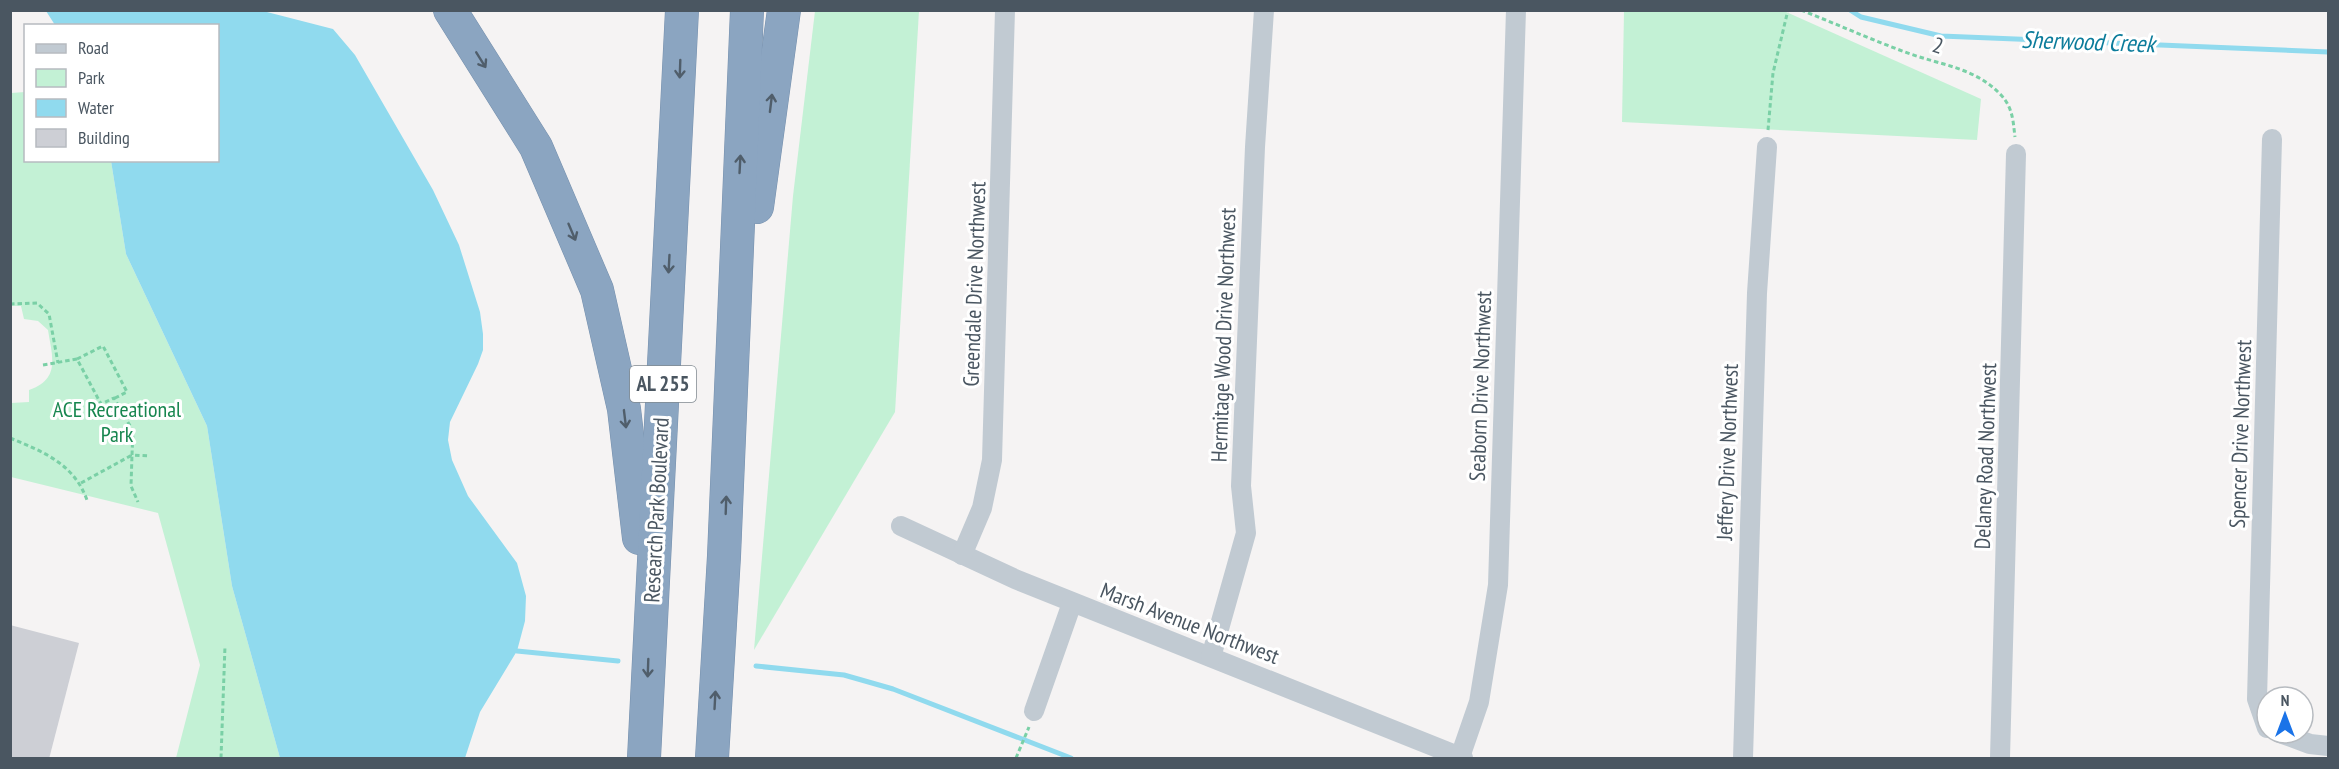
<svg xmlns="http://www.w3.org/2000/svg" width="2339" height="769" font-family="'PT Sans Narrow',sans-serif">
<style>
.green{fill:#c3f1d5}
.water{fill:#90daee}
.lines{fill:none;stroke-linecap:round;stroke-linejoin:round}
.stream{stroke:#90daee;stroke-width:5}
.building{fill:#cdcfd5}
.motorway-casing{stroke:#7690ad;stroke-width:34}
.path{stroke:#7ad0a6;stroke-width:3;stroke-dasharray:4.5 3;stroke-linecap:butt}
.minor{stroke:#c1cad2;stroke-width:20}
.motorway{stroke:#8ba5c1;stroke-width:33}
.oneway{stroke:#505e6b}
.labels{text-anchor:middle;stroke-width:6;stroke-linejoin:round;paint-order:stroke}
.shield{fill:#fff;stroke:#808990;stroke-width:1.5}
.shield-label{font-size:21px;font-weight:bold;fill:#4a5661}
.street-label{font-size:22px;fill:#4a5661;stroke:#fff}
.park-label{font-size:22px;fill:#17864f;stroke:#fff}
.water-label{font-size:24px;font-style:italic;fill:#0c7c9b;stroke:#fff}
</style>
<rect width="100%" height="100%" fill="#f5f3f3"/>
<!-- green -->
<g class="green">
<polygon points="815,11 919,11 895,412 754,650 793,196"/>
<polygon points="1624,11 1784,11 1981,99 1977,140 1622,122"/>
<path d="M25 92 26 160 111 161 126 254 207 426 232 586 280 758H176L200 665 158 513 11 477V403L29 402V390C61 379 52 356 48 330L38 321 24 319 21 306H11V93Z"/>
</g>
<!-- water -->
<polygon class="water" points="46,11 263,11 333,29 355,55 433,190 459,245 480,312 483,334 483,350 478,364 450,422 448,440 452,460 468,496 517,563 526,596 525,621 517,651 480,712 465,758 280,758 232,586 207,426 126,254 111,161 218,160 218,26 55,25"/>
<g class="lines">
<!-- stream -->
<g class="stream">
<polyline points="1850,10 1861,17 1941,36 2328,52"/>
<polyline points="517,651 618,661"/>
<polyline points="756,666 844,675 893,689 1071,758"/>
</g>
</g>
<!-- building -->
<polygon class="building" points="10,625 79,643 49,759 10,759"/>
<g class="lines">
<!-- motorway casing -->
<g class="motorway-casing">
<g id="motorway">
<polyline points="450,10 536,147 597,290 624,409 639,538"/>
<polyline points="757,207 784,10"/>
<polyline points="644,758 682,10"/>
<polyline points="712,758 724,556 747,10"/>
</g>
</g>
<!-- path -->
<g class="path">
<path d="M1801 10C1836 24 1870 39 1905 52 1939 65 1975 67 2001 95 2013 108 2013 121 2015 137"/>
<polyline points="1768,130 1773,73 1788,10"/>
<polyline points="10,304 37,303 49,314 58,363"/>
<polyline points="77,359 103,346 127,392 115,398"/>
<polyline points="43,365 77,359 101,404 114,398 133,431 132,455 150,456"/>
<path d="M10 438C44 452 74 464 87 500"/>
<polyline points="81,483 132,455 131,486 138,502"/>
<polyline points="221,758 225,646"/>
<polyline points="1016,758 1029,727"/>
</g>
<!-- minor -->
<g class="minor">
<polyline points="901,526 1015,579 1463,758"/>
<polyline points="962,555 982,508 992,460 1005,10"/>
<polyline points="1211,657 1246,533 1241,486 1255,147 1264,10"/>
<polyline points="1034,711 1072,603"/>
<polyline points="2267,728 2257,699 2272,139"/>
<polyline points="2280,733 2310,744 2328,746"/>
<polyline points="1460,757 1479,702 1498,585 1516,10"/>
<polyline points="1743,758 1757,293 1767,147"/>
<polyline points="2000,758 2016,154"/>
</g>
<!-- motorway -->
<use href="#motorway" class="motorway"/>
</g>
<!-- one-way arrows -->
<defs><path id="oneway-shaft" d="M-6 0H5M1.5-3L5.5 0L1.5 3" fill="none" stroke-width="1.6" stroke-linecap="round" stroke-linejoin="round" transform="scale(1.5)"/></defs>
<g class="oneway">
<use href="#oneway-shaft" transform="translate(481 60) rotate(58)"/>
<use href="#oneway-shaft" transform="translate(680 69) rotate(92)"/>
<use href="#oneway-shaft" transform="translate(771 103) rotate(-83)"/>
<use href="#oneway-shaft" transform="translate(740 164) rotate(-87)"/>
<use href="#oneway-shaft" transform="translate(572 232) rotate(67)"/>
<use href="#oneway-shaft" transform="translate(669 264) rotate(93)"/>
<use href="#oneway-shaft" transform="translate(625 419) rotate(83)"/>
<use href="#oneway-shaft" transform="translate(726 505) rotate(-88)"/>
<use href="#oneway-shaft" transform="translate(648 668) rotate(92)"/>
<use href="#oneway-shaft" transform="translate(715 700) rotate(-87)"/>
</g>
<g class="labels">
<!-- shield labels -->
<rect class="shield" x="630" y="366" width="66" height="36" rx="4.5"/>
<g class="shield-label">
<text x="663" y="391">AL 255</text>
</g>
<!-- street labels -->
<g class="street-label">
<text transform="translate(1938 45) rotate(17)" y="8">2</text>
<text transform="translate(974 284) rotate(-88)" y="8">Greendale Drive Northwest</text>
<text transform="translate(1223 335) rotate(-88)" y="8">Hermitage Wood Drive Northwest</text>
<text transform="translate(1480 386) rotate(-88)" y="8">Seaborn Drive Northwest</text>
<text transform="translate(2240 434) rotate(-88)" y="8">Spencer Drive Northwest</text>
<text transform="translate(1727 452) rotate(-88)" y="8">Jeffery Drive Northwest</text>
<text transform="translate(1985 456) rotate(-88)" y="8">Delaney Road Northwest</text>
<text transform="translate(656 510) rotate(-87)" y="8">Research Park Boulevard</text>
<text transform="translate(1190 623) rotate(21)" y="8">Marsh Avenue Northwest</text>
</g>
<!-- park labels -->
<g class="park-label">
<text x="117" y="417">ACE Recreational<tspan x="117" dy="25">Park</tspan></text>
</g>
<!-- water labels -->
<g class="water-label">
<text transform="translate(2088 42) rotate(2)" y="8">Sherwood Creek</text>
</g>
</g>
<!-- border -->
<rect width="2339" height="769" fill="none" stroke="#4a5661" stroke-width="24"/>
<!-- legend -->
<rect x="24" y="24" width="195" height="138" fill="#ffffff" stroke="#b7bbc0" stroke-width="1.5"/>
<rect x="36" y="44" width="30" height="9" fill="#c1cad2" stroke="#b7bbc0" stroke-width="1.5"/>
<text x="78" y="54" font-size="18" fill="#4a5661">Road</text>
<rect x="36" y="69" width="30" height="18" fill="#c3f1d5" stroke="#b7bbc0" stroke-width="1.5"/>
<text x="78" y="84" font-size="18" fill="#4a5661">Park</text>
<rect x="36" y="99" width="30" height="18" fill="#90daee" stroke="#b7bbc0" stroke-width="1.5"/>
<text x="78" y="114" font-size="18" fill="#4a5661">Water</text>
<rect x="36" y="129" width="30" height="18" fill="#cdcfd5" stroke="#b7bbc0" stroke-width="1.5"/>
<text x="78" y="144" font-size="18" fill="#4a5661">Building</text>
<!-- north arrow -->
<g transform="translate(2285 715)"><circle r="28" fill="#ffffff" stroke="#b7bbc0" stroke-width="1.5"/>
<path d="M0-4.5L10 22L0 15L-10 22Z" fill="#1a73e8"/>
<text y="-9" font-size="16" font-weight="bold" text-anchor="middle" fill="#4a5661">N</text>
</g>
</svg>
